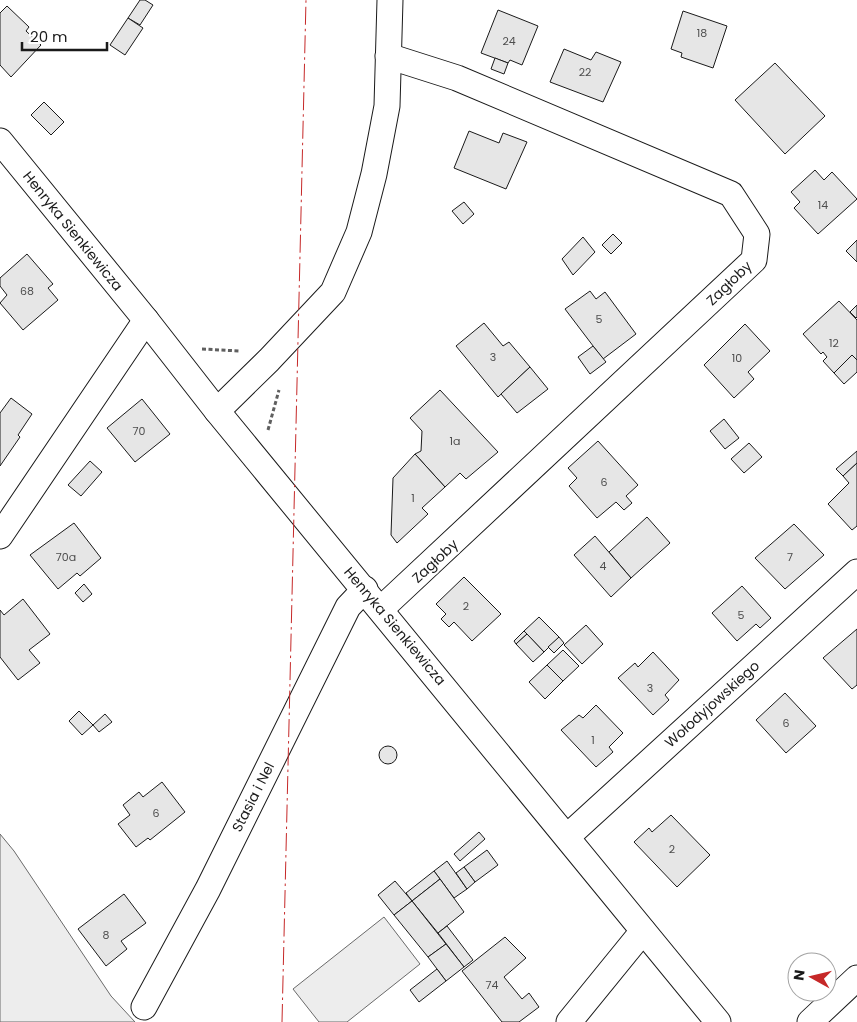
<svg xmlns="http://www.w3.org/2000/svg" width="857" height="1022" font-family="Poppins,sans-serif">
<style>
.green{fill:#ededed;stroke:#6a6a6a}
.building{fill:#e6e6e6;stroke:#1a1a1a}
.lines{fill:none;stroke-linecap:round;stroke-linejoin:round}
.minor-casing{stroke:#1a1a1a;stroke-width:27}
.path{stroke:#5f5f5f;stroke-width:3;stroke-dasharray:4 2.5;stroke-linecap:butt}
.minor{stroke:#fff;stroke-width:25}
.power{stroke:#c62828;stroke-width:1;stroke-dasharray:18 4 2.5 4;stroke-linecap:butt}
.labels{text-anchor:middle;stroke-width:4;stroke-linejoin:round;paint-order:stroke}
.number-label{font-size:11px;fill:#4d4d4d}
.street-label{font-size:14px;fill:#1a1a1a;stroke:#fff}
</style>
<rect width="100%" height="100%" fill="#fff"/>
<!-- green -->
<g class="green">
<polygon points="0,834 14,851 111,996 135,1022 0,1022"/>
<polygon points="384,917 420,964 347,1022 319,1022 293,989"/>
</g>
<!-- building -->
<g class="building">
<polygon points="140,0 145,0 153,5 140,25 128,18"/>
<polygon points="7,6 29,27 26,31 41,45 11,77 0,65 0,13"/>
<polygon points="498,10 538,26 522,65 510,60 508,63 481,53"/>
<polygon points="683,11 727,26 713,68 681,57 682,53 671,49"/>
<polygon points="128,18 143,28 125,55 110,45"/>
<polygon points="564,49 591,60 596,52 621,62 603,102 550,82"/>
<polygon points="495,58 508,63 504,74 491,69"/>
<polygon points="775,63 825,116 785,154 735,100"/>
<polygon points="44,102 64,122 51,135 31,115"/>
<polygon points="469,131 499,143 503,133 527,142 506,189 454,168"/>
<polygon points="815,170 824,180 832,172 857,199 818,234 794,208 800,202 791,192"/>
<polygon points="464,202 474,214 463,224 452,211"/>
<polygon points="613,234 622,243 611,254 602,245"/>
<polygon points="583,237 595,252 573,275 562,259"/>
<polygon points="857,240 857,262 846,251"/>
<polygon points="27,254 53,284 48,288 58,300 23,330 0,303 7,295 0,286 0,278"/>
<polygon points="590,291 596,299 605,292 636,334 603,359 565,309"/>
<polygon points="839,301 857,320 857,360 852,355 834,373 823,361 827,357 823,352 821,354 803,334"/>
<polygon points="857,305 857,317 856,318 850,312"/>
<polygon points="484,323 503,346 509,342 530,367 498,397 456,346"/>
<polygon points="745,324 770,351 748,372 754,379 734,398 704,365"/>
<polygon points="593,346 606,362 590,374 578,357"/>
<polygon points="852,355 857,360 857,372 844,384 834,373"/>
<polygon points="530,367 548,389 517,413 501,394"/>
<polygon points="440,390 498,452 466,479 460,473 445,487 415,454 421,451 422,431 410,418"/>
<polygon points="11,398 32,414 18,435 20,437 0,466 0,413"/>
<polygon points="142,399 170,434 135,462 107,428"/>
<polygon points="724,419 739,438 725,449 710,431"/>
<polygon points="598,441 638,485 626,496 632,503 624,510 616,502 597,518 569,486 577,478 568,468"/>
<polygon points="749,443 762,457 744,473 731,459"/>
<polygon points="857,451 857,463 843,476 836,469"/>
<polygon points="415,454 445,487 422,508 428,514 397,543 391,535 393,478"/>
<polygon points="90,461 102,472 81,496 68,485"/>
<polygon points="857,463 857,526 852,530 828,504 849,483 843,476"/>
<polygon points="647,517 670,543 631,578 609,552"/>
<polygon points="74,523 101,558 80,576 77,573 58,589 30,555"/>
<polygon points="794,524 824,555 785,589 755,558"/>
<polygon points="595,536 631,578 611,597 574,555"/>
<polygon points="464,577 501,614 472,641 454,622 449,627 441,619 446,614 436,604"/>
<polygon points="84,584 92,594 83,602 75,593"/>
<polygon points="742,586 771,618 760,628 756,624 737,641 712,613"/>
<polygon points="23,599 50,634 29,650 40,663 18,680 0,657 0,610 4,615"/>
<polygon points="539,617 559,637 544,652 524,631"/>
<polygon points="586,625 603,644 582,664 564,645"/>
<polygon points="857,629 857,685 852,689 823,658"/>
<polygon points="524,631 527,634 516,644 514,641"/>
<polygon points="527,634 544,652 533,662 516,644"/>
<polygon points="559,637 564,643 554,653 548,647"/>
<polygon points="563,650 579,666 563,681 547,665"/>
<polygon points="653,652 679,680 665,695 669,700 653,715 618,678 635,663 638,667"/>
<polygon points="547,665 563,681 545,699 529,682"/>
<polygon points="785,693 816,726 786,753 756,720"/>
<polygon points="596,705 623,733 609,747 613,752 596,767 561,730 579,715 583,718"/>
<polygon points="79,711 93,725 82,735 69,721"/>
<polygon points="105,714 112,722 99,732 93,725"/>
<circle cx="388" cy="755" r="9"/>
<polygon points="162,782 185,812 150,840 148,838 136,847 118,824 130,815 123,805 139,792 143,797"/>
<polygon points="671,815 710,855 677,887 634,842 649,828 652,832"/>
<polygon points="479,832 485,839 460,861 454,854"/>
<polygon points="487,850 498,865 475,882 464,867"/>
<polygon points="447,861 467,889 454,898 434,871"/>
<polygon points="464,867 475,882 467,889 456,873"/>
<polygon points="434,871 440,879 412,901 406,893"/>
<polygon points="440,879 464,912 438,933 412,901"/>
<polygon points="395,881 412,901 394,915 378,895"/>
<polygon points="124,894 146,923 121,941 127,949 106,966 78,929"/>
<polygon points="412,901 446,944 428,957 394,915"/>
<polygon points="447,926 473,960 464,967 438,933"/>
<polygon points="505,937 526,958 504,977 522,999 529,993 539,1007 519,1022 502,1022 462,971"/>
<polygon points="446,944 464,967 446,981 428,957"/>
<polygon points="437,969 446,981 419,1002 410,990"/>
</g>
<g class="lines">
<!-- minor casing -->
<g class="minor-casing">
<g id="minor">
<polyline points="0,141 146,320 217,411 718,1022"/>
<polyline points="217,411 269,360 333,292 359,232 374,174 387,106 390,0"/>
<polyline points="0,536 146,320"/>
<polyline points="381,609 754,260 757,234 731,194 457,78 388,56"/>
<polyline points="568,836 857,572"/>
<polyline points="144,1007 208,889 348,607 365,589"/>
<polyline points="569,1022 643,931"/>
<polyline points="810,1022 857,978"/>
</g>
</g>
<!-- path -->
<g class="path">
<polyline points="202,349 239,351"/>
<polyline points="268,430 279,390"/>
</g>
<!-- minor -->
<use href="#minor" class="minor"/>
<!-- power -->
<polyline class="power" points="282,1022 306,0"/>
</g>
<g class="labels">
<!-- number labels -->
<g class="number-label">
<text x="702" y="37">18</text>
<text x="509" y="45">24</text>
<text x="585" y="76">22</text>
<text x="823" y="209">14</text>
<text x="27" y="295">68</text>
<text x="599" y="323">5</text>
<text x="834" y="347">12</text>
<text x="493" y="361">3</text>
<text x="737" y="362">10</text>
<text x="139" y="435">70</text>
<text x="455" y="445">1a</text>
<text x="604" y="486">6</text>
<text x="413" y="502">1</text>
<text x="66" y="561">70a</text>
<text x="790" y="561">7</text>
<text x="603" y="570">4</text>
<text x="466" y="610">2</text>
<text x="741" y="619">5</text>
<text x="650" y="692">3</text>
<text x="786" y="727">6</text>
<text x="593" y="744">1</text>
<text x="156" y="817">6</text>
<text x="672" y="853">2</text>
<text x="106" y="939">8</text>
<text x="492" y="989">74</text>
</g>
<!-- street labels -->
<g class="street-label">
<text transform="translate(73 231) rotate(51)" y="5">Henryka Sienkiewicza</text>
<text transform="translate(729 283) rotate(-44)" y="5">Zagłoby</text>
<text transform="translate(435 561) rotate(-43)" y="5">Zagłoby</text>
<text transform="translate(395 626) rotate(50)" y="5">Henryka Sienkiewicza</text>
<text transform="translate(712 704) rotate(-42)" y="5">Wołodyjowskiego</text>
<text transform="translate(253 797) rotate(-63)" y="5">Stasia i Nel</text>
</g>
</g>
<!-- north arrow -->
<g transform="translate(812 977) rotate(278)"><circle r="24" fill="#ffffff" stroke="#a3a3a3"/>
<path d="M0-4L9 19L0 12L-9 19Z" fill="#c62828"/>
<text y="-8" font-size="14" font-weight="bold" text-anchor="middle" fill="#1a1a1a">N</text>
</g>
<!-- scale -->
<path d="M22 42v8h85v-8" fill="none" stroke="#1a1a1a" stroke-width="2.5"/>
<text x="30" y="42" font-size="15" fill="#1a1a1a" stroke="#ffffff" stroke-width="4" paint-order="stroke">20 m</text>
</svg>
